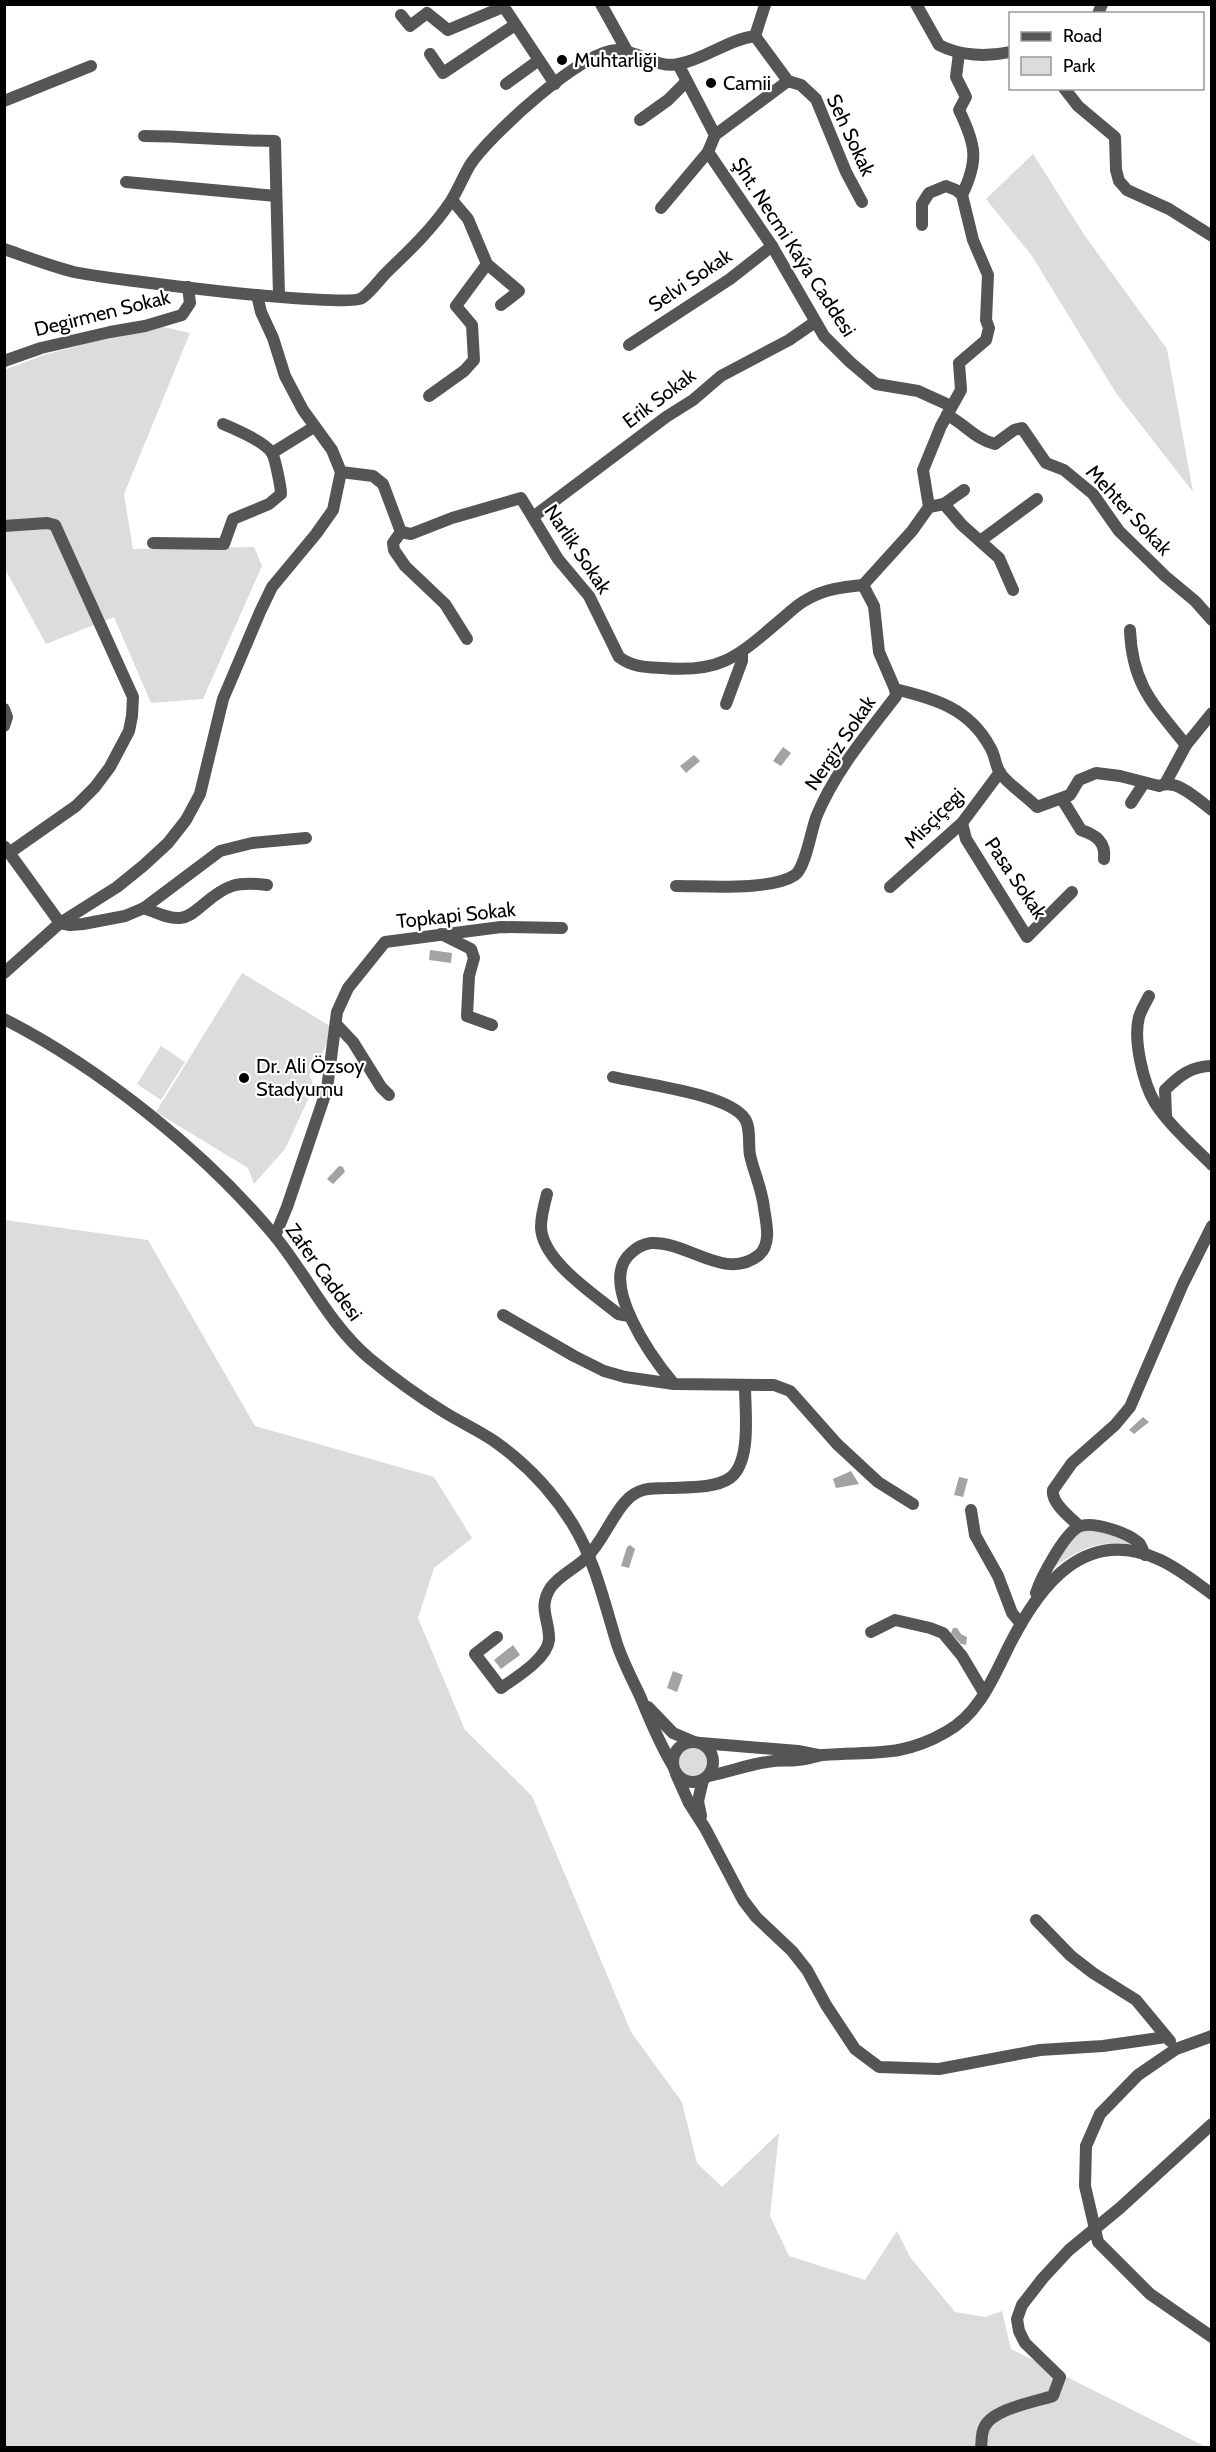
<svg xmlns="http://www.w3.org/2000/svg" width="1216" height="2452" font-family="Cabin,sans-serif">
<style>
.green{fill:#dcdcdc}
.water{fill:#a3a3a3}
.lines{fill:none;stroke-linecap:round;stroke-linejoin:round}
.minor{stroke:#555;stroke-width:12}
.poi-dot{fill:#000;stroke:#fff;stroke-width:2}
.labels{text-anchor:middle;stroke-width:4.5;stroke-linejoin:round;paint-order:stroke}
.poi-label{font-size:20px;fill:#000;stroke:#fff;text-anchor:start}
.street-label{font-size:20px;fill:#000;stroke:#fff}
</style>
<rect width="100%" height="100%" fill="#fff"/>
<!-- green -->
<g class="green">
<polygon points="1033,154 1085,236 1167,349 1193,492 1116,393 1032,256 986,199"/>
<polygon points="159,326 190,333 124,494 133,549 254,547 262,566 203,699 151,703 114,617 46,644 5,569 4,370 44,355 144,328"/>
<polygon points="242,973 330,1026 331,1037 309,1076 312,1080 312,1091 285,1149 254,1184 248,1168 156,1112"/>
<polygon points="161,1046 185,1062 161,1100 137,1084"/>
<polygon points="5,1220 148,1240 255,1426 434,1477 472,1538 434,1568 418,1618 465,1730 532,1796 631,2032 682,2102 697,2163 722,2187 779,2133 770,2216 789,2256 865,2280 897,2231 910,2257 955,2312 985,2317 1002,2311 1011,2349 1206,2447 5,2448"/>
<path d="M1095 1528 1135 1545C1101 1539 1076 1549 1050 1571L1059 1555 1082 1529Z"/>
<circle cx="693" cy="1762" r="16"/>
</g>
<!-- water -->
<g class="water">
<polygon points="783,747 791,753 781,766 773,761"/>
<polygon points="694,755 700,761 686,773 680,766"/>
<polygon points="430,950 452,953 451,963 429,960"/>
<polygon points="339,1166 343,1167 345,1172 333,1184 327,1179"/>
<polygon points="1143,1417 1149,1422 1134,1434 1129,1430"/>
<polygon points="851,1471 859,1484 836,1488 833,1479"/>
<polygon points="959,1477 968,1479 963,1497 954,1495"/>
<polygon points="630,1545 635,1549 629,1568 621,1566 627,1547"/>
<polygon points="953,1628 957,1628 961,1634 967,1637 966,1645 961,1644 951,1633"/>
<polygon points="513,1645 520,1655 501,1669 494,1660"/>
<polygon points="673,1671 683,1675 677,1692 667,1688"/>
</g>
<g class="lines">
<!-- minor -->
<g class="minor">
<polyline points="502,4 555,84"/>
<polyline points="601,4 627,51"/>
<path d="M916 4 939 45C960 56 987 57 1010 52"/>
<polyline points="1098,14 1102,4"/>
<polyline points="401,15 410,26 427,13 448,30 503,7"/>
<polyline points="755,36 788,81 801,85 816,99 846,172 862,202"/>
<path d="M959 53 956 77 966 97 959 110C976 145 979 160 962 195"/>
<polyline points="430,54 443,73 515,25"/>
<polyline points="678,64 715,135 708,152 772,246 824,336 850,362 876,384 918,391 951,406"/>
<polyline points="506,84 539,60"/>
<polyline points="1064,88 1078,106 1115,137 1116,170 1119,181 1127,190 1169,209 1212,236"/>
<polyline points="4,101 91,66"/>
<polyline points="640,120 668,100 686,82"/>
<polyline points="715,135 788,81"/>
<path d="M144 136C187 136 231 141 275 141L279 295"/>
<polyline points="126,182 276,196"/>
<polyline points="452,200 468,219 487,264 519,291 501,305"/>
<polyline points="661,208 708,152"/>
<path d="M4 249C27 257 50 266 74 272 106 279 345 309 362 298 371 292 379 280 387 272 410 250 433 228 451 201 458 190 463 177 470 165 489 136 583 49 618 50 638 51 657 69 679 64 705 59 727 40 755 36L765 5"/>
<path d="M257 295 261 312 273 338 285 376 303 410 332 450 341 472 373 476 383 484 401 532 411 534 452 518 521 498 558 559 589 596 619 657C632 667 646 667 662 668 719 673 736 658 777 623 786 616 796 605 806 600 824 589 843 587 863 585"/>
<polyline points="629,345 730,279 772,246"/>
<polyline points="4,361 41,348 110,332 145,326 182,315 190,303 188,287"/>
<polyline points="429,396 464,371 474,360 472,325 456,306 487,264"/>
<path d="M947 415C965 424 975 439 995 444L1014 430 1022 428 1046 463 1064 470 1093 494 1119 531 1165 576 1195 601 1212 620"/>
<polyline points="272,453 314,427"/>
<polyline points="944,504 964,490"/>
<polyline points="929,507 944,504 962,525 999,558 1013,590"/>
<polyline points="533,517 666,417 693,400 721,376 789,340 815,322"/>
<polyline points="4,526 47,523 55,525 133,697 132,716 129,731 110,767 95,787 76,806 9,853"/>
<polyline points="401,532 393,543 394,550 405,566 445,604 467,639"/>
<polyline points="980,541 1037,499"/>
<path d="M153 543 224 544 233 519 269 504 281 494C281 487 275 458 272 453 265 442 235 429 223 424"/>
<polyline points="863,585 912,531 929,507 923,470 941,426 961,390 959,363 986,340 989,328 986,320 988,275 973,240 962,195 956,190 946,186 929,193 922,204 922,225"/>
<path d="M863 585 874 606 879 652 895 689C935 699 969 708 990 747 995 754 995 765 1000 773 1009 785 1026 796 1037 807L1070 795 1079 780 1096 773 1120 776 1159 786C1177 778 1198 800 1212 810"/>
<path d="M1130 630C1132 685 1154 705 1186 745"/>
<polyline points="726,704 742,661 742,654"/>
<polyline points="4,709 7,717 4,726"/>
<polyline points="1165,784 1186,745 1212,713"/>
<path d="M1062 799 1081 830C1096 835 1106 842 1104 859"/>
<polyline points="1131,803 1144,783"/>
<polyline points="962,823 966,839 1027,937 1072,892"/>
<polyline points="5,847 60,923 70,925 83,924 125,916 144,908 220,851 252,843 306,838"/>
<path d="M676 886C706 886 771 891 795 875 806 867 811 829 817 815 836 770 867 734 896 696L895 689"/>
<polyline points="890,887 962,823 1000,772"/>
<path d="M144 908C155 912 168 919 180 918 190 917 196 910 204 904 226 885 237 881 267 885"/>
<polyline points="441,934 471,949 474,958 469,976 467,1016 492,1025"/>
<polyline points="4,973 60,923 117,887 143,866 168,843 186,820 200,794 223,699 260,612 272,587 316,534 333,510 341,472"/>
<path d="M1149 996C1146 1002 1141 1010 1139 1017 1133 1039 1143 1083 1155 1103 1168 1124 1194 1147 1212 1165"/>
<path d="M4 1019C100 1068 205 1152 274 1235 307 1275 328 1323 369 1358 392 1377 418 1396 444 1412 460 1422 478 1430 494 1441 524 1462 552 1491 572 1523 595 1560 604 1602 617 1644 623 1662 632 1679 640 1696 650 1720 659 1743 673 1766"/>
<polyline points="336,1024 353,1042 381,1087 389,1095"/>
<path d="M613 1077C643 1084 729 1094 745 1119 751 1128 748 1145 750 1155 754 1173 762 1189 764 1208 766 1222 772 1244 759 1255 725 1282 688 1241 651 1243 644 1244 636 1248 631 1253 597 1282 653 1359 674 1384"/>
<path d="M1166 1115 1165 1090C1179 1076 1191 1066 1212 1066"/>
<path d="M547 1194C544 1205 541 1216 541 1227 542 1261 594 1294 618 1314L629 1316"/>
<polyline points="275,1236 287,1207 327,1089 337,1012 348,988 385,942 501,927 562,928"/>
<polyline points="503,1315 574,1356 604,1371 625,1377 674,1384 774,1385 790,1391 837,1444 878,1482 913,1504"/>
<polyline points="971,1510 975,1535 998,1576 1012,1613 1021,1624"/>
<path d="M1079 1526C1070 1517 1051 1503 1053 1490L1072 1463 1115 1425 1130 1407 1183 1284 1212 1226"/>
<path d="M1036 1593C1041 1577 1064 1535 1078 1527 1092 1520 1128 1533 1139 1543 1142 1546 1143 1552 1145 1555"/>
<polyline points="871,1632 895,1620 930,1628 943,1633 962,1656 984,1693"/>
<path d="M497 1637 475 1654 501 1688C515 1678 547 1659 549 1640 550 1620 537 1608 551 1587 560 1575 576 1568 586 1558 602 1543 610 1519 625 1502 637 1488 650 1488 667 1488 686 1487 714 1489 730 1478 752 1462 745 1410 745 1386"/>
<polyline points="648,1707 673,1733 692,1741"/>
<circle cx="693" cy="1762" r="20"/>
<polyline points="701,1743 798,1751 818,1755"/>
<polyline points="676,1774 689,1803 705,1828 743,1900 756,1917 792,1951 807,1970 826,2005 855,2049 879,2067 939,2069 1040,2050 1103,2046 1166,2037"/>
<path d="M708 1776C730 1772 752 1763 774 1761 781 1760 789 1761 797 1760 806 1760 814 1756 823 1755 872 1751 901 1758 946 1732 979 1714 993 1678 1009 1646 1039 1586 1084 1526 1158 1559 1177 1567 1195 1582 1212 1594"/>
<polyline points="701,1816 698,1801 703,1780"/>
<polyline points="1036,1920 1071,1956 1093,1973 1136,2000 1170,2041"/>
<polyline points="1212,2036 1176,2049 1138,2075 1100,2114 1086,2146 1085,2186 1098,2242 1150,2294 1212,2337"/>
<path d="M981 2448C982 2441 981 2434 984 2428 991 2409 1035 2402 1053 2396L1060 2377 1025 2343 1019 2331 1017 2319 1022 2305 1043 2278 1069 2250 1120 2208 1212 2124"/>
</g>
</g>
<!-- markers -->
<g class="poi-dot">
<circle cx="562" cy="60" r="6"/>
<circle cx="711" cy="83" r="6"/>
<circle cx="244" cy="1078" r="6"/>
</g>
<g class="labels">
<!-- poi labels -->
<g class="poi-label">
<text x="574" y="67">Muhtarliği</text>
<text x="723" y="90">Camii</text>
<text x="256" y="1073">Dr. Ali Özsoy<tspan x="256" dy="23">Stadyumu</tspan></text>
</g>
<!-- street labels -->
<g class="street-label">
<text transform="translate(851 135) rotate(65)" y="7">Seh Sokak</text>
<text transform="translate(794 247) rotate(57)" y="7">Şht. Necmi Kaýa Caddesi</text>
<text transform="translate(690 280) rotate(-34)" y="7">Selvi Sokak</text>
<text transform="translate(102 313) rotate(-14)" y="7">Degirmen Sokak</text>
<text transform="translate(659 398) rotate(-37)" y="7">Erik Sokak</text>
<text transform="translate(1129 510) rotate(47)" y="7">Mehter Sokak</text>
<text transform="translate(578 549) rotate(56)" y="7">Narlik Sokak</text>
<text transform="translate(840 743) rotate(-56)" y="7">Nergiz Sokak</text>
<text transform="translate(934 818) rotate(-45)" y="7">Misçiçegi</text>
<text transform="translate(1016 878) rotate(56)" y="7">Pasa Sokak</text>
<text transform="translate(456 915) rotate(-6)" y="7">Topkapi Sokak</text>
<text transform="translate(324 1272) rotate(54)" y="7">Zafer Caddesi</text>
</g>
</g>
<!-- border -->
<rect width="1216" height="2452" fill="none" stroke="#000000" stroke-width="12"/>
<!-- legend -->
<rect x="1009" y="12" width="195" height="78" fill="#ffffff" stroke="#999999" stroke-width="1.5"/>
<rect x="1021" y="32" width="30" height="9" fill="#555555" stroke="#999999" stroke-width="1.5"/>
<text x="1063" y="42" font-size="18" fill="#000000">Road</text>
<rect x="1021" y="57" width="30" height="18" fill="#dcdcdc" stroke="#999999" stroke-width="1.5"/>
<text x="1063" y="72" font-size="18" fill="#000000">Park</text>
</svg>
